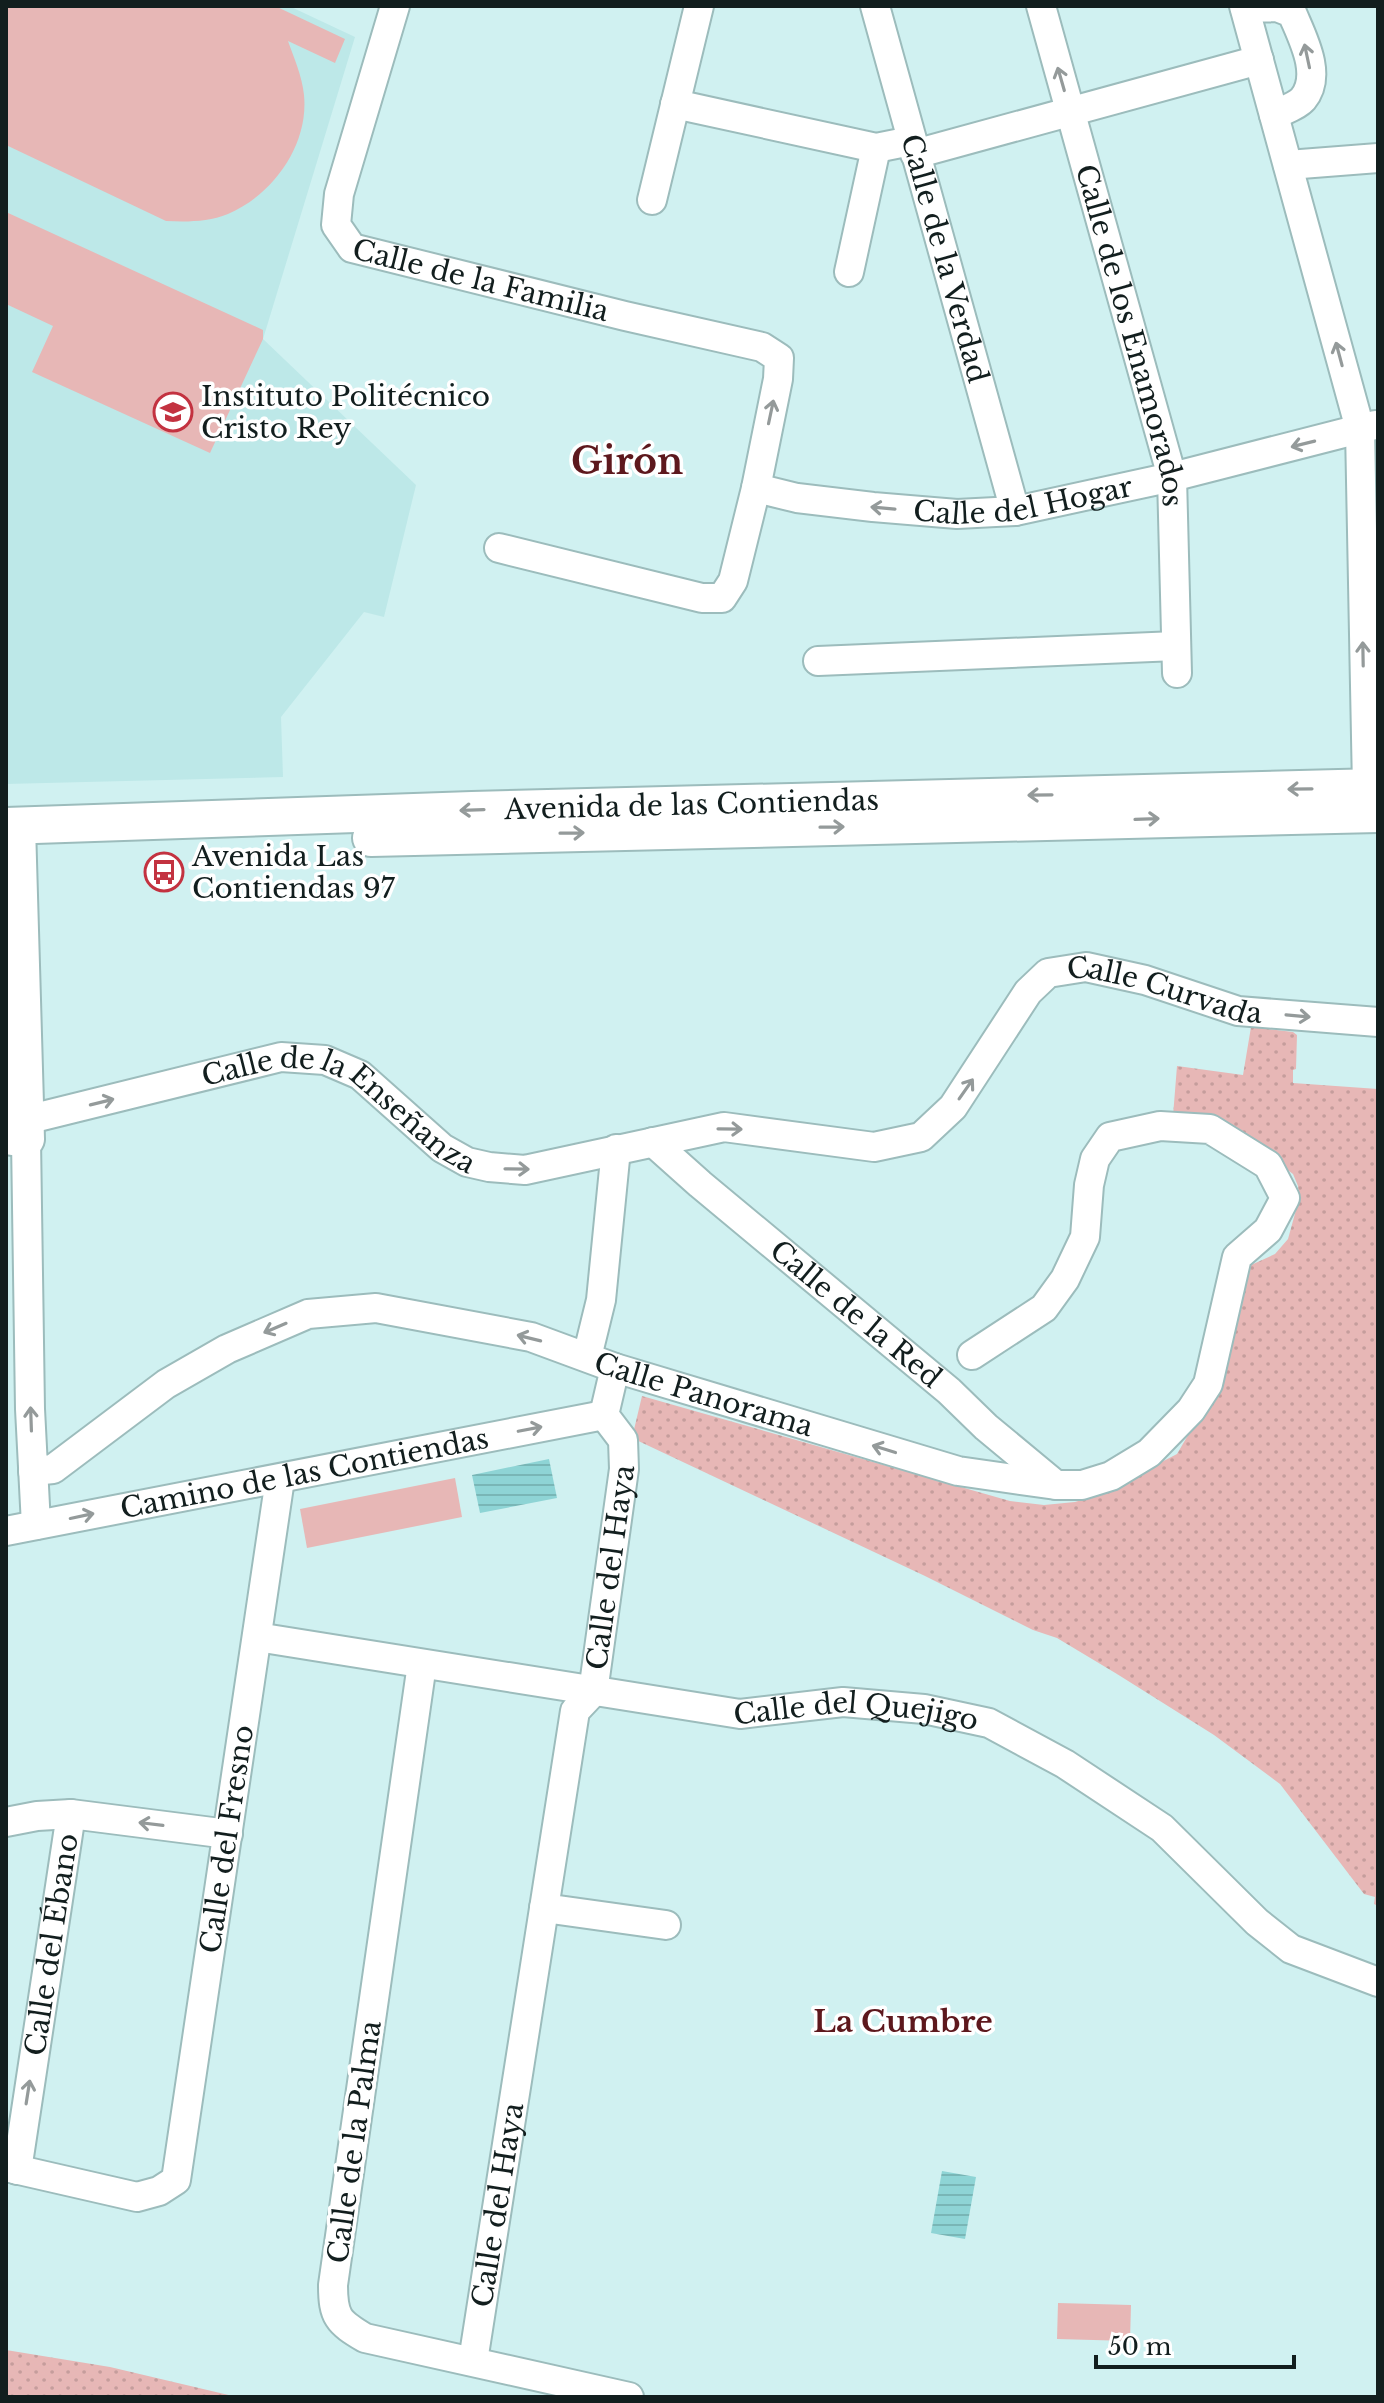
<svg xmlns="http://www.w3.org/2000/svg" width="1384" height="2403" font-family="'Libre Baskerville',serif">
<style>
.built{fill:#bde8e8}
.grass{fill:url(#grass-dots)}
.pitch{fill:#e7b7b6}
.water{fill:url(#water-rules)}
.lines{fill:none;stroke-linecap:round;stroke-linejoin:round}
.minor-casing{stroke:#9cbcbc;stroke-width:32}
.tertiary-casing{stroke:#9cbcbc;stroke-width:40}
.minor{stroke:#fff;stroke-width:28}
.tertiary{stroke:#fff;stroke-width:36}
.oneway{stroke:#949a9a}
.labels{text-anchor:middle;stroke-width:7;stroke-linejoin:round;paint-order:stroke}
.street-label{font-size:28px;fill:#121e1e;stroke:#fff}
.poi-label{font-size:28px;fill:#121e1e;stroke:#fff;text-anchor:start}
.neighbourhood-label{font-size:30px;font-weight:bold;fill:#5d181d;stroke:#fff}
.district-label{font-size:36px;font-weight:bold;fill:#5d181d;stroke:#fff}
</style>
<defs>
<pattern id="grass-dots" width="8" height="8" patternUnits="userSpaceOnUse" patternTransform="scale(2)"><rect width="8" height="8" fill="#e7b7b6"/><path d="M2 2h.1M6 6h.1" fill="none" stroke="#c59d9c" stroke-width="1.8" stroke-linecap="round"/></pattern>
<pattern id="water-rules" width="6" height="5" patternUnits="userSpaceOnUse" patternTransform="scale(2)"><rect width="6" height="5" fill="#8ed4d5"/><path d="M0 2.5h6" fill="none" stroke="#79b6b6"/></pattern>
</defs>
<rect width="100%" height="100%" fill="#d0f1f1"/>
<!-- built -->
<polygon class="built" points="6,6 289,6 355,37 263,339 416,485 384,617 364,612 281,717 283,777 6,784"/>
<!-- grass -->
<g class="grass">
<polygon points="1251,1027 1293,1032 1297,1035 1296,1069 1293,1070 1293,1083 1378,1089 1378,1906 1374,1904 1375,1897 1364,1894 1280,1784 1214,1735 1117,1674 1057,1638 1033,1630 925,1576 632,1438 642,1396 1010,1501 1044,1505 1075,1502 1098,1495 1177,1454 1222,1377 1251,1265 1275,1254 1288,1239 1299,1199 1298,1186 1293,1174 1223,1122 1173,1116 1177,1066 1243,1075"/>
<polygon points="6,2350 110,2367 237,2397 6,2397"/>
</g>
<!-- pitch -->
<g class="pitch">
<path d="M6 6H275L345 39 335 63 288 41C294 58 302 76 304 95 309 145 273 195 228 214 208 222 187 222 166 221L6 145Z"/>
<polygon points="6,212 263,330 263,339 210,453 32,372 53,326 6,304"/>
<polygon points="455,1478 462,1517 307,1548 300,1509"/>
<polygon points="1058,2303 1131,2305 1130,2341 1057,2339"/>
</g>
<!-- water -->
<g class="water">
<polygon points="549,1459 557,1498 480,1513 472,1475"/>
<polygon points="942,2171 976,2177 965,2239 931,2233"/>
</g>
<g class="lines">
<!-- minor casing -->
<g class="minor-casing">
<g id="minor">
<path id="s1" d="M395 6 339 194 336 225 352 248 625 316 762 347 779 358 778 379 756 488 733 581 722 598H702L499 548"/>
<path id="s2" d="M875 6 1015 511"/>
<path id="s3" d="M1041 6 1172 477 1177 673"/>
<polyline points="1244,6 1360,429 1367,788"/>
<path d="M1245 8 1277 7 1292 13C1302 37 1323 75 1303 99 1297 106 1282 111 1274 115"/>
<polyline points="675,104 876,148 911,141"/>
<polyline points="915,154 1259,60"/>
<polyline points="1288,165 1378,158"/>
<polyline points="652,200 699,6"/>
<polyline points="849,272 876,148"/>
<path id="s4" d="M756 488 797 498 873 507 957 514 1015 511 1172 477 1375 425"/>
<polyline points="818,661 1176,646"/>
<path id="s5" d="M26 1120 281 1057 325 1060 360 1075 442 1148 467 1162 489 1167 525 1170 724 1127 874 1147 921 1137 953 1107 1028 992 1048 973 1086 967 1145 980 1238 1011 1378 1022"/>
<polyline points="26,1139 30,1409 36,1525"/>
<path id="s6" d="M653 1142 700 1184 949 1391 986 1427 1056 1485"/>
<polyline points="587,1357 601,1300 616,1149"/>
<path id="s7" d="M33 1471 53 1469 166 1384 227 1349 308 1314 376 1308 531 1337 615 1368 958 1471 1056 1485H1082L1111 1476 1149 1453 1191 1410 1208 1384 1237 1257 1268 1230 1285 1198 1268 1165 1210 1129 1160 1126 1110 1137 1095 1159 1089 1185 1085 1237 1065 1279 1044 1308 972 1355"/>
<path id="s8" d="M6 1531 604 1415"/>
<path id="s9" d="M257 1637 740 1714 843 1702 924 1709 989 1723 1065 1764 1162 1828 1257 1922 1291 1949 1378 1982"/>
<path d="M422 1664 333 2285C333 2317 338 2322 365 2338L629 2397"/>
<polyline points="6,1822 37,1816 71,1814 228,1834"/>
<polyline points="544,1908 666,1925"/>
<path id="s10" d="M6 2167 137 2197 159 2191 176 2180 280 1479"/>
<path id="s11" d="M17 2170 71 1814"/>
<path id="s12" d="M473 2361 575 1711 593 1692 624 1469 623 1440 604 1415 615 1368"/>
</g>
</g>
<!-- tertiary casing -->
<g class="tertiary-casing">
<g id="tertiary">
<path id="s13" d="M6 826 472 810 1378 787"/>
<polyline points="371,838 1378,814"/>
<polyline points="6,1136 26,1139 17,826"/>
</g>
</g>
<!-- minor -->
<use href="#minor" class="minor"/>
<!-- tertiary -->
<use href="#tertiary" class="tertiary"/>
</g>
<!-- one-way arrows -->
<defs><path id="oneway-shaft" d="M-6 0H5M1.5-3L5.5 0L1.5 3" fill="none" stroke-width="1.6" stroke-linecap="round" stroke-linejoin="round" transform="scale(2)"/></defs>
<g class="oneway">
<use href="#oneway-shaft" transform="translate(1307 56) rotate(-102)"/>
<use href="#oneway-shaft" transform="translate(1061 79) rotate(-106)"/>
<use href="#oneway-shaft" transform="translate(1339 354) rotate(-105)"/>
<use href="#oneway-shaft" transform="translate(771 412) rotate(-78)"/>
<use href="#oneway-shaft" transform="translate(1303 444) rotate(166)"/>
<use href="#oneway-shaft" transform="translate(883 508) rotate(-175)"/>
<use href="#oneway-shaft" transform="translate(1363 654) rotate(-91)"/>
<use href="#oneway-shaft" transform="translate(1300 789) rotate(179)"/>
<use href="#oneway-shaft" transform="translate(1040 795) rotate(179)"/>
<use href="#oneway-shaft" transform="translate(472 810) rotate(178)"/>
<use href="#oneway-shaft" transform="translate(1147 819) rotate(-2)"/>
<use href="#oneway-shaft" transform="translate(832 827) rotate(-1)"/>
<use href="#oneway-shaft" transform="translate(572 833) rotate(-1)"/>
<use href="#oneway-shaft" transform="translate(1298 1016) rotate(5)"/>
<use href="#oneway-shaft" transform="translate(966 1089) rotate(-55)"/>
<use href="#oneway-shaft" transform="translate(102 1102) rotate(-14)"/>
<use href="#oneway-shaft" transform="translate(730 1129) rotate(1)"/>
<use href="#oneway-shaft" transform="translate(517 1169) rotate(1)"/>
<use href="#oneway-shaft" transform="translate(275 1328) rotate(157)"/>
<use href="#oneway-shaft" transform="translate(529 1338) rotate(-166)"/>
<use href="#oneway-shaft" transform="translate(31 1419) rotate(-92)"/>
<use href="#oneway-shaft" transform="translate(530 1429) rotate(-11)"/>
<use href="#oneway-shaft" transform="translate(884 1449) rotate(-163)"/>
<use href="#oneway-shaft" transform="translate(82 1516) rotate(-12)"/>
<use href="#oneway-shaft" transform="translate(151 1824) rotate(-173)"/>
<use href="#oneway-shaft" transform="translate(28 2092) rotate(-81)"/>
</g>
<!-- icons -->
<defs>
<g id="school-ring" transform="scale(2)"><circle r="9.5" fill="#fff" stroke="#c33240" stroke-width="1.5"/><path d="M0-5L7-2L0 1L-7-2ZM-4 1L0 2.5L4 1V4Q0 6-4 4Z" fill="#c33240"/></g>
<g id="bus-ring" transform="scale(2)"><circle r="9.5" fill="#fff" stroke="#c33240" stroke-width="1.5"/><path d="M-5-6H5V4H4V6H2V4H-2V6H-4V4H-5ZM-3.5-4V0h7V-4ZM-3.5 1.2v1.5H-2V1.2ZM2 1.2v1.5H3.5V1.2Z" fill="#c33240"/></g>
</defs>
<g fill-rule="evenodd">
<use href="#school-ring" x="173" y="412"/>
<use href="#bus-ring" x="164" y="872"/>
</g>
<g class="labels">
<!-- street labels -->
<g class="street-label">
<text dy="10" stroke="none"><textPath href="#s2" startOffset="262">Calle de la Verdad</textPath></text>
<text dy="10" stroke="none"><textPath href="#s1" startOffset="388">Calle de la Familia</textPath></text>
<text dy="10" stroke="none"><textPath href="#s3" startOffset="342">Calle de los Enamorados</textPath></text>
<text dy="10" stroke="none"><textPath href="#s4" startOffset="270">Calle del Hogar</textPath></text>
<text dy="10" stroke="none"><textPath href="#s13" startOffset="686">Avenida de las Contiendas</textPath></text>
<text dy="10" stroke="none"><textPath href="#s5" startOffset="1274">Calle Curvada</textPath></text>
<text dy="10" stroke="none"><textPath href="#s5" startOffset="336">Calle de la Enseñanza</textPath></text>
<text dy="10" stroke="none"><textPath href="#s6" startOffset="266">Calle de la Red</textPath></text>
<text dy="10" stroke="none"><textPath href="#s7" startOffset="728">Calle Panorama</textPath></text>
<text dy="10" stroke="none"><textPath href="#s8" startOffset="304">Camino de las Contiendas</textPath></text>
<text dy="10" stroke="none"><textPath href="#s12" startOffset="810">Calle del Haya</textPath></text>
<text dy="10" stroke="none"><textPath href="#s9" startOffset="606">Calle del Quejigo</textPath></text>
<text dy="10" stroke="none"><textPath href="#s10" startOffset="522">Calle del Fresno</textPath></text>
<text dy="10" stroke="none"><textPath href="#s11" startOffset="228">Calle del Ébano</textPath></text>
<text transform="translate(354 2142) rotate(-82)" y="10">Calle de la Palma</text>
<text dy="10" stroke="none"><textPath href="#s12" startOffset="158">Calle del Haya</textPath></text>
</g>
<!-- poi labels -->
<g class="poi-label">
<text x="201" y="406">Instituto Politécnico<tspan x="201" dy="32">Cristo Rey</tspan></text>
<text x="192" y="866">Avenida Las<tspan x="192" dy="32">Contiendas 97</tspan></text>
</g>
<!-- neighbourhood labels -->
<g class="neighbourhood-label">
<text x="903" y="2032">La Cumbre</text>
</g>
<!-- district labels -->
<g class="district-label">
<text x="627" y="474">Girón</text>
</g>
</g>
<!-- border -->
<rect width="1384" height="2403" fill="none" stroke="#121e1e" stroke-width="16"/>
<!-- scale -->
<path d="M1096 2355v12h198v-12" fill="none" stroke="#121e1e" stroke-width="4"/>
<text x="1108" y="2355" font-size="24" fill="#121e1e" stroke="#ffffff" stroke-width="6" paint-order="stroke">50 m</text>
</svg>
